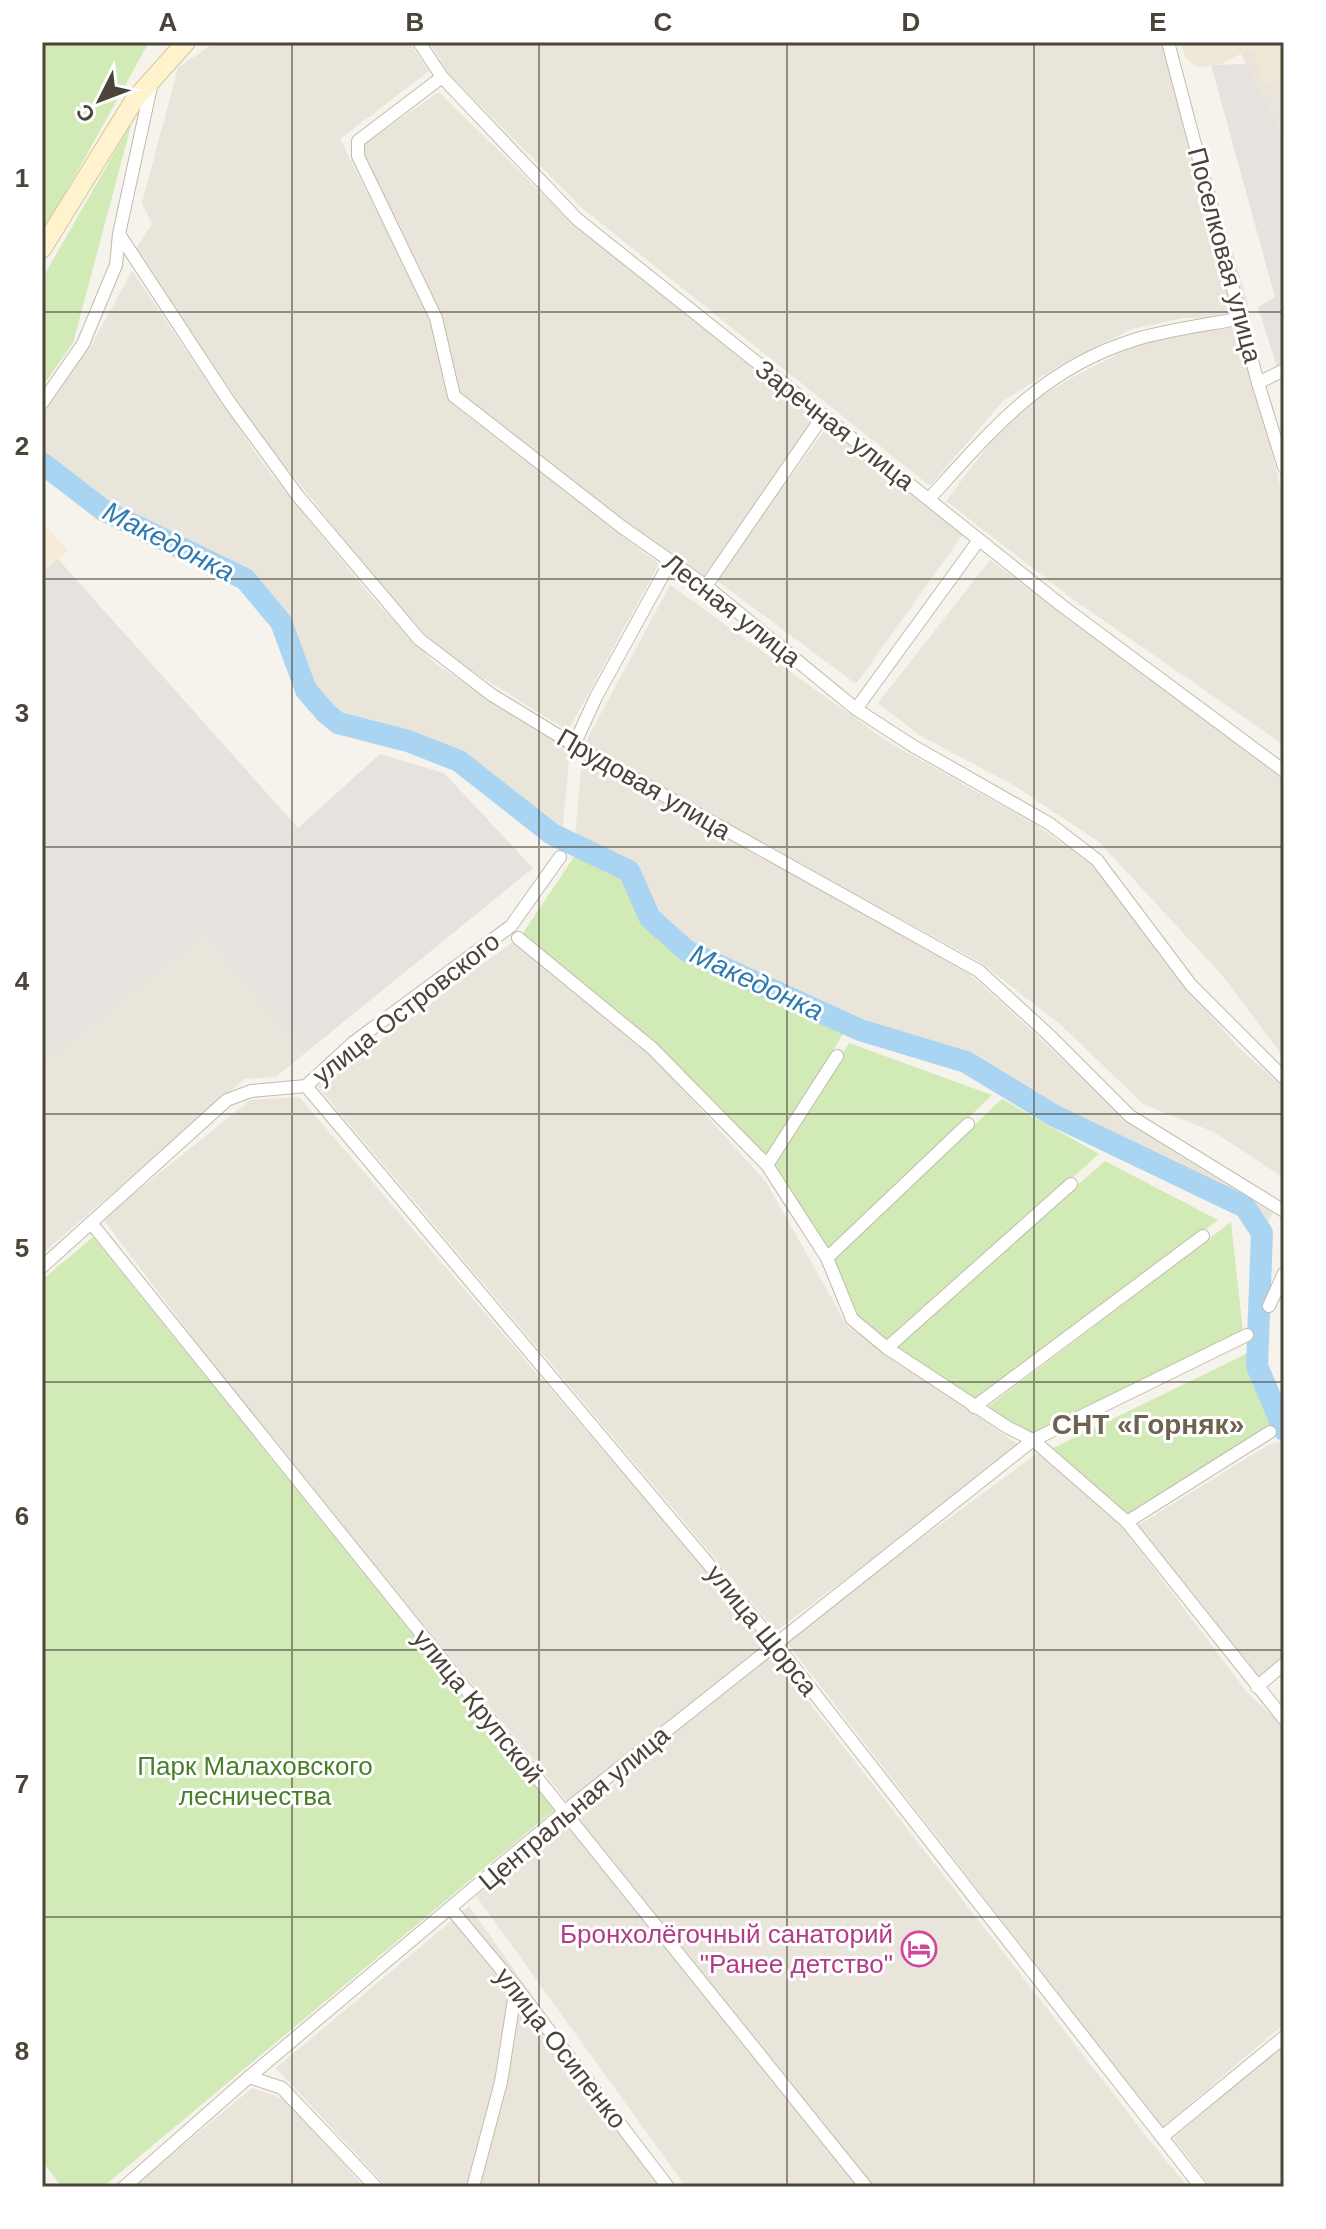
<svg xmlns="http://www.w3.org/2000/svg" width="1326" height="2229" font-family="Arial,sans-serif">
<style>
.residential{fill:#eae5da}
.commercial{fill:#f7ead8}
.industrial{fill:#e6e2dd}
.education{fill:#efe8d6}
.green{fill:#d2eab5}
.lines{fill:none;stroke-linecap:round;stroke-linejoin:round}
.river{stroke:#a9d4f2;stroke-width:22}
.minor-casing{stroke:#c2bbae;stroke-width:14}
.secondary-casing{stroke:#d6c79b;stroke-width:20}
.minor{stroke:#fff;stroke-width:12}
.secondary{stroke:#fff3cd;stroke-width:18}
.grid{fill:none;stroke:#4b4439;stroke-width:2;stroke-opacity:0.55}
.labels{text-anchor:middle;stroke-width:6;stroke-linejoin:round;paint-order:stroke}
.street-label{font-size:26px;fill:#4b4439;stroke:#fff}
.park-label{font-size:26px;fill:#4a7f2a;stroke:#fff}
.hotel-label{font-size:26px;fill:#b23c85;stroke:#fff;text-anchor:end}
.water-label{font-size:28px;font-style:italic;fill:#2e7ab2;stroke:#fff}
.neighbourhood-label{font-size:28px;font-weight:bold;fill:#6e6250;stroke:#fff}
.neatline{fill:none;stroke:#4b4439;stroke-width:3}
.grid-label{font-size:26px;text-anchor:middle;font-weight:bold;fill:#4b4439}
</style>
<rect width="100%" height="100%" fill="#f6f3ec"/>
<!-- residential -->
<g class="residential">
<polygon points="215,42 409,42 429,71 340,139 427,311 451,403 659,564 568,731 448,656 402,613 260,434 135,250 152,224 142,203 178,68"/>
<polygon points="429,42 1171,42 1248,304 1243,318 1184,318 1132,329 1064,363 1003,401 930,486 582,208 449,74"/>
<polygon points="1235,42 1284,42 1284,134 1280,136"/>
<polygon points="439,92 576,227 817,414 700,582 457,391 442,318 362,154 364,144"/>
<polygon points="132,271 264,465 375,601 437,665 570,749 562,835 470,760 412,738 340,719 316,695 286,618 252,580 108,504 42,455 42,408 90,347"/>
<polygon points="1234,322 1258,383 1266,430 1284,500 1284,745 1071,598 946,501 1012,414 1073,377 1138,344"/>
<polygon points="828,426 966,530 856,684 715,579"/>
<polygon points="990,560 1284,775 1284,1058 1222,975 1099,842 1015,786 919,735 878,703"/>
<polygon points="670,585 887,741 1036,825 1089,862 1123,901 1162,959 1239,1048 1284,1088 1284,1178 1214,1132 1143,1104 1061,1025 980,962 681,800 585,743"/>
<polygon points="582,755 970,974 1125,1117 1275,1209 1268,1222 1087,1126 996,1070 860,1025 700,959 657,919 639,871 575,838"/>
<polygon points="205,933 304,1054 276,1077 244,1079 42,1254 42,1064"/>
<polygon points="515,940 649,1052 766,1182 848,1327 1022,1447 776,1631 318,1087"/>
<polygon points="299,1097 769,1643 567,1801 227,1383 103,1219 250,1100"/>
<polygon points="1279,1442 1284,1447 1284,1657 1258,1681 1137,1526 1268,1445"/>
<polygon points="1038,1453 1109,1509 1247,1692 1284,1727 1284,2024 1162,2128 784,1639"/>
<polygon points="770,1652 1150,2141 1188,2187 873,2187 576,1817"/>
<polygon points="566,1823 860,2187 686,2187 476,1896"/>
<polygon points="469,1906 640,2148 668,2187 387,2187 276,2068"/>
<polygon points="1284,2045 1284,2187 1211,2187 1173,2138"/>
<polygon points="252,2088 290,2101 364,2187 133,2187"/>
</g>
<!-- commercial -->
<polygon class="commercial" points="42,522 68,550 42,573"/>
<!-- industrial -->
<g class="industrial">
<polygon points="1246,64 1284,139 1284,363 1277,367 1258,307 1275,297 1211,65"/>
<polygon points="58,559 298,828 380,754 444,773 533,868 304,1054 205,933 42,1064 42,573"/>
</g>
<!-- education -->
<polygon class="education" points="1181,42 1284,42 1284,78 1268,86 1263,83 1256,57 1248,50 1221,64 1199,68 1186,59"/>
<!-- green -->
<g class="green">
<polygon points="42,42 149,42 42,235"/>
<polygon points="132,122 73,343 42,387 42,279"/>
<polygon points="578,851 625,874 647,921 684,957 843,1034 767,1159 655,1044 523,933"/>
<polygon points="849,1043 992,1095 827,1253 772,1166"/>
<polygon points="1002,1099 1099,1154 886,1342 856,1315 831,1259"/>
<polygon points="1105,1161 1218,1220 978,1402 893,1347"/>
<polygon points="1231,1222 1244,1341 1040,1443 985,1409"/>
<polygon points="93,1237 554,1810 103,2187 62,2187 42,2161 42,1280"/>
<polygon points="1248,1353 1278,1430 1133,1522 1049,1450"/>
</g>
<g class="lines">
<!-- river -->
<polyline class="river" points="42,463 103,510 245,579 281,622 306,690 326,713 338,723 408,741 459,761 552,834 629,871 650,918 687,951 860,1030 966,1062 1053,1115 1245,1207 1262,1233 1257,1366 1284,1430"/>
<!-- minor casing -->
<g class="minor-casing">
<g id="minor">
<polyline points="419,42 442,77 577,219 1061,605 1284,771"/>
<polyline points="1168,42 1258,383 1284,467"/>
<polyline points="442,77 358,141 358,156 436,318 454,396 622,527 706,586 856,709 913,746 1050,824 1097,860 1191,985 1284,1078"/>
<polyline points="119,234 230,403 298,496 419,639 492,695 574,745 979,971 1049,1035 1130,1116 1284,1211"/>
<polyline points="1258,383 1284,370"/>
<polyline points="42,403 83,344 116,265 119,234 152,82"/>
<path d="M929 499C992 430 1041 369 1134 340 1169 329 1207 325 1243 318"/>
<polyline points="706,586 823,416"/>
<polyline points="856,709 979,540"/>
<polyline points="574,745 596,697 670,562"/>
<polyline points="518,938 652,1048 767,1165 827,1258 852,1319 887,1348 1007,1427 1033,1440 1127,1522 1284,1719"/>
<polyline points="306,1086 775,1643 1201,2187"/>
<polyline points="767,1165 837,1056"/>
<polyline points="92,1224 866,2187"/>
<polyline points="827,1258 968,1124"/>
<polyline points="42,1267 227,1100 251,1091 306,1086 354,1042 511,926 560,857"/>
<polyline points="1269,1306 1284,1273"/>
<polyline points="887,1348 1071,1184"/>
<polyline points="974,1407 1203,1236"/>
<polyline points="1127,1522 1270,1432"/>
<polyline points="1257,1687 1284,1664"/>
<polyline points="452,1910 516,1987 668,2187"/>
<polyline points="249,2077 282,2088 376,2187"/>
<polyline points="1162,2137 1284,2037"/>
<polyline points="124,2187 249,2077 564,1812 1033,1440 1247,1335"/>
<polyline points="473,2187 501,2082 516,1987"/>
</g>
</g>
<!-- secondary casing -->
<g class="secondary-casing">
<polyline id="secondary" points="42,249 135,99 186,42"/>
</g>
<!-- minor -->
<use href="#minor" class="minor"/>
<!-- secondary -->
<use href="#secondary" class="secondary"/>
</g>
<!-- grid -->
<path class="grid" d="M292 42V2187M539 42V2187M787 42V2187M1034 42V2187M42 312H1284M42 579H1284M42 847H1284M42 1114H1284M42 1382H1284M42 1650H1284M42 1917H1284"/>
<!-- icons -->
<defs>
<g id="hotel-ring" transform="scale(1.8)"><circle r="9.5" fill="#fff" stroke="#d1479c" stroke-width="1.5"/><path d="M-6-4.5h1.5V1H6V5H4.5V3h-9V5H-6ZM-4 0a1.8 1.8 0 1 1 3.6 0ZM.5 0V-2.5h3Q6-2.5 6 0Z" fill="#d1479c"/></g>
</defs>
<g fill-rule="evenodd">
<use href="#hotel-ring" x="919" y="1949"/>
</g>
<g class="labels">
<!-- street labels -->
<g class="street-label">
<text transform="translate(1225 255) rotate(75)" y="9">Поселковая улица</text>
<text transform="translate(835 425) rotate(38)" y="9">Заречная улица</text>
<text transform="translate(732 610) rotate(38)" y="9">Лесная улица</text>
<text transform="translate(644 784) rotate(30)" y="9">Прудовая улица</text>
<text transform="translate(406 1008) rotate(-38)" y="9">улица Островского</text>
<text transform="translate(762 1630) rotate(51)" y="9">улица Щорса</text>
<text transform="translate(478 1706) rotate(51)" y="9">улица Крупской</text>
<text transform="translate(574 1808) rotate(-40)" y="9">Центральная улица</text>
<text transform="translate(561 2048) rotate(52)" y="9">улица Осипенко</text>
</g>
<!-- park labels -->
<g class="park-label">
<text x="255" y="1775">Парк Малаховского<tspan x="255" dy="30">лесничества</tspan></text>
</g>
<!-- hotel labels -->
<g class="hotel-label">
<text x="893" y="1943">Бронхолёгочный санаторий<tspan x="893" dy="30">"Ранее детство"</tspan></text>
</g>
<!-- water labels -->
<g class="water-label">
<text transform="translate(169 541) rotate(27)" y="10">Македонка</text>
<text transform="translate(757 982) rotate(25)" y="10">Македонка</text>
</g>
<!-- neighbourhood labels -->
<g class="neighbourhood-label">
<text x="1148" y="1434">СНТ «Горняк»</text>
</g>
</g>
<!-- border -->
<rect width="1326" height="2229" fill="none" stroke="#ffffff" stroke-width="88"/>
<!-- north arrow -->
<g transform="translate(100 100) rotate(228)" stroke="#ffffff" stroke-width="6" paint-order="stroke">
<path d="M0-6L14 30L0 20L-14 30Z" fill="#4b4439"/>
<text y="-12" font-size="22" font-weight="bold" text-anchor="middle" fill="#4b4439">С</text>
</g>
<rect x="44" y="44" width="1238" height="2141" class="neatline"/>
<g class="grid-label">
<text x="168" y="31">A</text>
<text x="415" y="31">B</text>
<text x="663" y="31">C</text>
<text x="911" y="31">D</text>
<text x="1158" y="31">E</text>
<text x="22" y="187">1</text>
<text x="22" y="455">2</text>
<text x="22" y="722">3</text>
<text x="22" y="990">4</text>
<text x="22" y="1257">5</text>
<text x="22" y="1525">6</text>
<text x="22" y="1793">7</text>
<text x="22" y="2060">8</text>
</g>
</svg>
